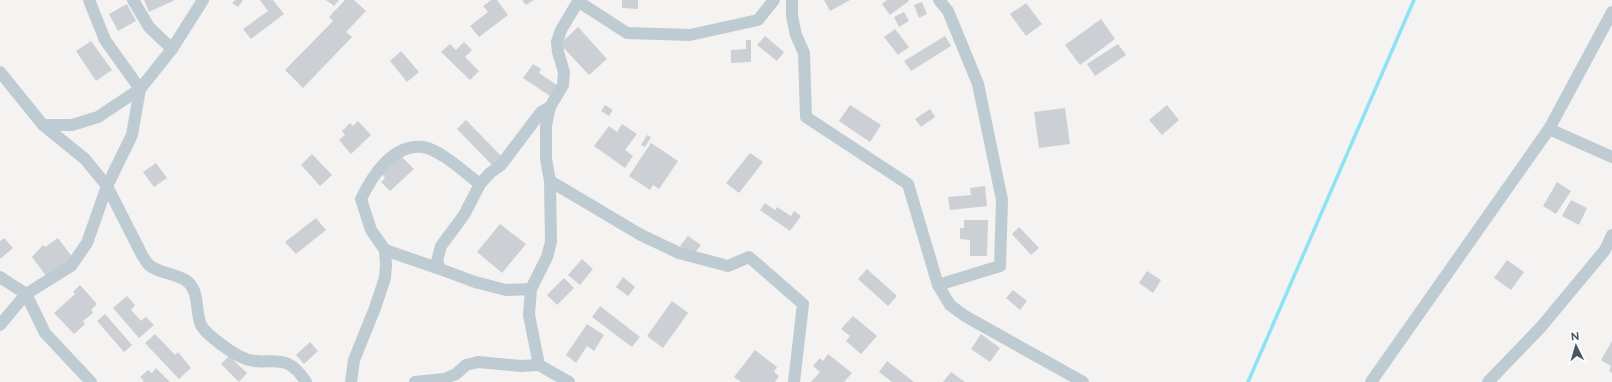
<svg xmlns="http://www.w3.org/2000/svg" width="1612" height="382" font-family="Raleway,sans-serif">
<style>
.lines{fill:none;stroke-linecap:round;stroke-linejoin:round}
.stream{stroke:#8ae4f3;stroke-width:3.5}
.building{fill:#ccd0d5}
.street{stroke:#bfcbd2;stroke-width:12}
</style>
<rect width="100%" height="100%" fill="#f5f2f2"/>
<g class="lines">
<!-- stream -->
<polyline class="stream" points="1248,382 1414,0"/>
</g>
<!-- building -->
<g class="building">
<polygon points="144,0 175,0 149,12"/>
<polygon points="235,0 243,0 238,7 232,3"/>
<polygon points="260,0 273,0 284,14 251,39 243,29 268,11"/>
<polygon points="326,0 339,0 334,6"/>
<polygon points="345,0 354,0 366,11 346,32 352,37 303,88 285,70 333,21 329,17"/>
<polygon points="491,0 497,0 508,15 479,37 470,26 488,12 483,6"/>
<polygon points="522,0 534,0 526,5"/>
<polygon points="622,0 638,0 638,9 622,8"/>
<polygon points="824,0 850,0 830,11"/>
<polygon points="887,0 908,0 909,1 890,15 882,4"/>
<polygon points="922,2 927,14 919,18 914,5"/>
<polygon points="1026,3 1042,24 1026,36 1010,14"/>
<polygon points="127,4 136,21 118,31 109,14"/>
<polygon points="904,12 909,21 899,27 894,17"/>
<polygon points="1101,19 1115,39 1080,65 1065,45"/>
<polygon points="578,27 607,59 589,75 560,44"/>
<polygon points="895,29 909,47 898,55 884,37"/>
<polygon points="765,36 784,52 777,61 757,45"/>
<polygon points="945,36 951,46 911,71 904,61"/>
<polygon points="746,40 751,40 751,62 731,63 731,50 746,49"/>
<polygon points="91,41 112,70 96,81 76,51"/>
<polygon points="464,42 472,50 465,57 479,71 470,80 441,52 450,44 456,50"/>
<polygon points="1118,44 1126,55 1095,76 1087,64"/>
<polygon points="401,51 419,72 407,82 390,61"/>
<polygon points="533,64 541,69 539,73 557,85 550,96 523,78"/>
<polygon points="605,105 613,110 609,116 601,111"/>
<polygon points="850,105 881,125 870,142 839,121"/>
<polygon points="1167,105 1179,120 1162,135 1149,120"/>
<polygon points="1065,108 1070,144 1039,148 1034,112"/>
<polygon points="930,109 935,117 921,127 915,119"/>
<polygon points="466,120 504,159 495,168 457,129"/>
<polygon points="358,121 371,135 351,154 339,140 345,135 342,131 350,123 353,126"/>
<polygon points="622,124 637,134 625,150 633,156 625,168 594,146 609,126 617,132"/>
<polygon points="647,135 651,137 645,147 641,145"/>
<polygon points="651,143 678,161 659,189 653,185 650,190 629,176"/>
<polygon points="750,153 763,162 739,193 726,183"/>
<polygon points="312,154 332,175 320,186 301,165"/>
<polygon points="400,155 414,169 390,191 381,182 385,178 381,173"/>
<polygon points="156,163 167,178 154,187 143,172"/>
<polygon points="1557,182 1571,191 1556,214 1543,206"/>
<polygon points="985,186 987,206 950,210 948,197 971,195 970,188"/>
<polygon points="1571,200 1587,208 1579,225 1562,216"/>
<polygon points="765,203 775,210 777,207 791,216 794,211 801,216 790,231 760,210"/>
<polygon points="316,218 326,230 296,254 285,242"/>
<polygon points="964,220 988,220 987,256 970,256 970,240 960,239 960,228 964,228"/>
<polygon points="500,224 526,244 502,273 477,252"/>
<polygon points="1019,227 1039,248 1031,255 1012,234"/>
<polygon points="688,236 701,245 693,255 680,246"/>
<polygon points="4,238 13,248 0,259 0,241"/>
<polygon points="58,238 73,258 47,277 32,257 43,245 45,247"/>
<polygon points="582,259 593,269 580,285 568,275"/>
<polygon points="1507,260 1524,272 1511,290 1494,278"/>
<polygon points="867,269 897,296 888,306 858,279"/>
<polygon points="1147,271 1161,280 1153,293 1139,283"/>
<polygon points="623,277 635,287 628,296 616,287"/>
<polygon points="564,278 574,288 557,305 547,295"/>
<polygon points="80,285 97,304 91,310 93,313 83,321 85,324 74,334 54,313 75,294 73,292"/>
<polygon points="1013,290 1027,301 1020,310 1006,298"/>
<polygon points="127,296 135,305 131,310 141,321 146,317 154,325 139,338 113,308"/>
<polygon points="672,301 688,313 663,348 647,336"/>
<polygon points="600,306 640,337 632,347 592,317"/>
<polygon points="105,314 132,345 124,352 97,321"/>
<polygon points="853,316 877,336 861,354 846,341 850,336 841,329"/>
<polygon points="587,324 604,335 594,351 587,346 576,363 566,355"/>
<polygon points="155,334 175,355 178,352 191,368 179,379 145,343"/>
<polygon points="981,334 1000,348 990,362 971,349"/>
<polygon points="1612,341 1612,373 1609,371 1611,366 1601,360"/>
<polygon points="310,342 318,351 304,364 296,355"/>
<polygon points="755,350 777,367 774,372 779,376 775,382 741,382 734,377"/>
<polygon points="828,354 852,373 844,382 811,382 820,372 813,366 820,358 823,361"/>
<polygon points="229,356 247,373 239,382 221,364"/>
<polygon points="887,361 914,382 892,382 879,372"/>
<polygon points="156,368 170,382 142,382 144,381 140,377 148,370 152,373"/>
<polygon points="951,372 965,382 943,382"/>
</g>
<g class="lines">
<!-- street -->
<g class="street">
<polyline points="133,0 149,27 172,49"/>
<polyline points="792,0 792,16 796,35 804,53 806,117 908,184 938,285 950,305 965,316 1083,382"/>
<polyline points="579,2 627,33 690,35 758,20 774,0"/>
<path d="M0 72 43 125 85 159 107 186 142 255C144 258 146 262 149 265 159 274 177 273 188 282 200 293 195 312 201 325 206 335 230 351 239 356 267 371 283 346 306 382"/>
<polyline points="43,125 72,125 98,117 140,89 105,40 89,0"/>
<polyline points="1549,129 1612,157"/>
<polyline points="550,181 641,235 679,253 728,266 749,257 803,304 794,382"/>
<polyline points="385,250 440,269"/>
<polyline points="0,277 26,294 45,333 91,382"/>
<polyline points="938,285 1000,266 1002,200 978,84 948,11 939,0"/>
<polyline points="531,289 506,290 475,282 440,269 437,261 441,246 464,215 480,184 490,173 501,165 541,112 550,107"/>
<polyline points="0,325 26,294 71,266 87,243 107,186 132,135 140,89 172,49 203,0"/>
<path d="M351 382 354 360 375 308 385 278 386 265 385 250 371 230 361 199C372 176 393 143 423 147 441 150 465 173 480 184"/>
<polyline points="415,382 444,379 456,374 466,365 478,362 521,366 539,365"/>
<polyline points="569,382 539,365 529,315 531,289 547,257 551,242 550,181 546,159 546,125 550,107 563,85 564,72 558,52 557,42 561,30 579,0"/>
<polyline points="1371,382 1549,129 1612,12"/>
<polyline points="1488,382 1541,327 1605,250 1612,235"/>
</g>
</g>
<!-- north arrow -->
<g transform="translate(1576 346) rotate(355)" stroke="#ffffff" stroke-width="3" paint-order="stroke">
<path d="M0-3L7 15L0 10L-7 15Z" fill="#485762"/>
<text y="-6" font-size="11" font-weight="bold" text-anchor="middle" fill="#485762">N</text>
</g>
</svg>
